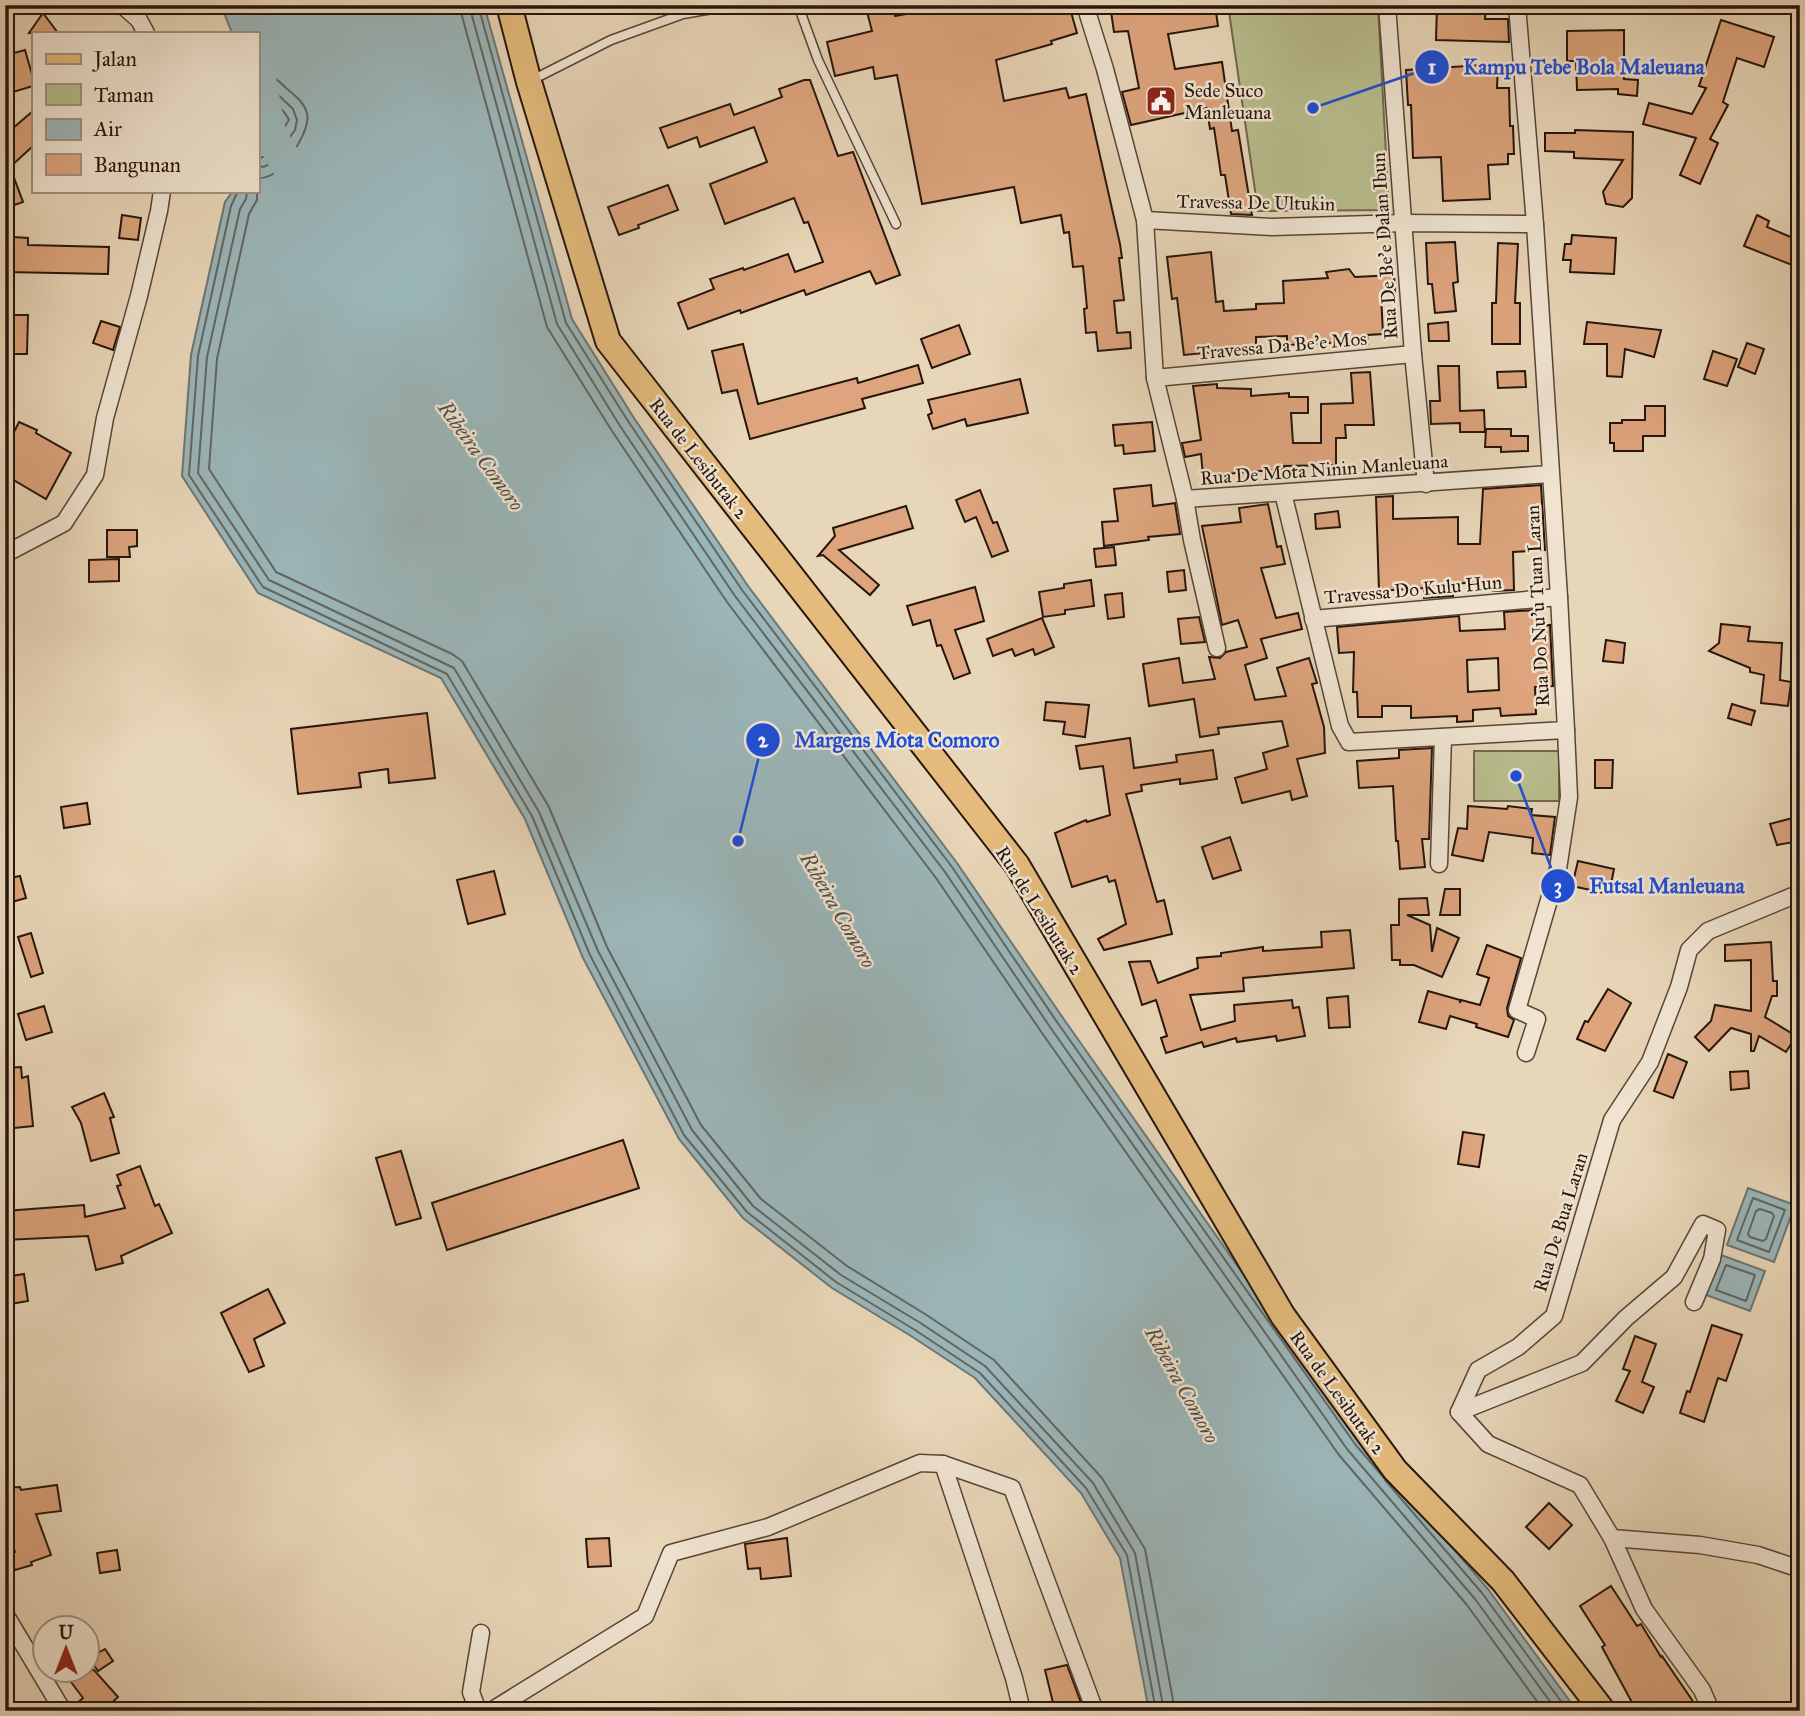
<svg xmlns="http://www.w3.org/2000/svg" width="1805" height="1716" font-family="'IM FELL Great Primer',serif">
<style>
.green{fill:#b8bd8d;stroke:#70694c;stroke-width:2}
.water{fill:#9bb6b9;stroke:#6d7674;stroke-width:2}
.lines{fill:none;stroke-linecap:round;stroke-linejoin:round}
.shore{stroke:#616662;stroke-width:2}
.river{stroke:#9bb6b9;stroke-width:33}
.building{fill:#dda47d;stroke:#27150c;stroke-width:2;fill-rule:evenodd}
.lane-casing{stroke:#574537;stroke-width:11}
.street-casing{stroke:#574537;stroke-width:19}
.primary-casing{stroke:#27150c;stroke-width:28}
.lane{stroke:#f0e4d1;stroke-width:8}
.street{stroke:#f0e4d1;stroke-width:16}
.primary{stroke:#e4bb7c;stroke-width:24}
.labels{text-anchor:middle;stroke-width:5;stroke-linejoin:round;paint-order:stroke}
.poi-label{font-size:19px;fill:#27150c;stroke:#f0e4d1;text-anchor:start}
.street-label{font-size:19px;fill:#27150c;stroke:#f0e4d1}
.water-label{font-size:21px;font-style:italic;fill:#504d49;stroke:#f0e4d1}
.leader{fill:none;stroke:#1d4ed8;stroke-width:2.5}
.callout-dot{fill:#1d4ed8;stroke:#f0e4d1;stroke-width:2.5}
.mark-label{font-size:21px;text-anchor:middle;font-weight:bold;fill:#fff}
.callout-label{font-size:21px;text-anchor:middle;font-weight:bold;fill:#1d4ed8;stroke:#f0e4d1;stroke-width:5;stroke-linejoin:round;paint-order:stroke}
</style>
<rect width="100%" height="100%" fill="#e8d6b8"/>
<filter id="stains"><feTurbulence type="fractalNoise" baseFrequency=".00286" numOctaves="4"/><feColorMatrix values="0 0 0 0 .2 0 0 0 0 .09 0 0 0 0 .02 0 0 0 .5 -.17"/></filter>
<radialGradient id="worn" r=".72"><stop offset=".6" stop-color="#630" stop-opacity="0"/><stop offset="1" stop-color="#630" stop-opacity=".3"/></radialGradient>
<!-- green -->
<g class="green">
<polygon points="1228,5 1378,5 1389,210 1258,211"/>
<rect x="1474" y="751" width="85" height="50"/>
</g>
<!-- water -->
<g class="water">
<polygon points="221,5 484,5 572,319 634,418 748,586 957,863 1063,1018 1360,1440 1488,1589 1577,1711 1149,1711 1120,1558 1081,1493 975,1378 911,1336 832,1288 743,1218 679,1139 583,958 525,819 441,678 258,593 182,476 191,355 225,202 233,191 257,191 257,156 282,120 257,97 257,33 232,33"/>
<polygon points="1748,1188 1795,1205 1774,1262 1727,1245"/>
<polygon points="1721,1255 1765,1271 1750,1311 1706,1295"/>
</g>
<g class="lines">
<!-- shore -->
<g class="shore">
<polyline points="459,5 547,327 612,431 727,602 936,878 1042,1033 1339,1455 1467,1605 1544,1711"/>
<polyline points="469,5 557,324 620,426 735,596 945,872 1050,1027 1347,1449 1475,1599 1557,1711"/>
<polyline points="478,5 566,323 628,421 742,590 952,867 1057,1022 1355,1444 1384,1478"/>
<path d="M257 73C270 73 277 79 286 88 294 95 304 102 307 113 311 129 287 166 273 174 268 177 263 178 257 179"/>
<polyline points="257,83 271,88 293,109 297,120 295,130 273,161 266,166 257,168"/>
<path d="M257 92C269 94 284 110 289 120L266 156 257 159"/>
<polyline points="257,188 257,200 249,214 217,359 209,469 276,572 452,654 462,661 549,807 607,947 701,1125 761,1199 847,1266 925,1314 994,1360 1102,1478 1145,1549 1175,1711"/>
<polyline points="238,191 231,206 198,356 189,475 263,587 447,674 532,816 590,955 684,1135 747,1212 836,1282 915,1330 980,1373 1086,1488 1127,1555 1156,1711"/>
<polyline points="247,191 246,199 240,209 207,357 198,473 269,580 454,668 539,812 598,951 692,1130 753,1206 841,1275 919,1322 985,1366 1093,1483 1135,1553 1164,1711"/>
<polygon points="1753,1198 1785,1210 1769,1252 1737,1240"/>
<polygon points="1760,1209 1772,1213 1774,1216 1766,1239 1763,1241 1750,1237 1748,1234 1756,1211"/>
<polygon points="1726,1265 1755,1275 1746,1301 1716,1290"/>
<polyline points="1385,1480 1482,1593 1568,1711"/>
</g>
<!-- river -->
<polyline class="river" points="257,66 270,135 294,175"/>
</g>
<!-- building -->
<g class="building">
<polygon points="876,5 893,5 895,16 954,5 1069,5 1077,33 1051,41 1052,44 996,60 1004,101 1066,88 1069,98 1086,94 1120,244 1122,258 1119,258 1124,300 1114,301 1117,333 1130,332 1131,348 1098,351 1096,332 1086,333 1084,309 1087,308 1083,266 1073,267 1069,232 1064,233 1061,215 1021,223 1014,187 922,204 897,75 875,79 873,67 835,76 827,42 872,31 866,8"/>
<polygon points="1110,5 1215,5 1218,26 1168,34 1175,69 1222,62 1232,131 1238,130 1252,215 1231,214 1225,175 1221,175 1214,128 1210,129 1207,108 1131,125 1122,92 1139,88 1128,31 1114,32"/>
<polygon points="1437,5 1486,5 1485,19 1508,19 1509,42 1436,40"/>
<polygon points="43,13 58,33 29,33"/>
<polygon points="1721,20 1774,37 1764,67 1737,58 1723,102 1728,105 1710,139 1718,143 1700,184 1680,175 1696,138 1643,124 1649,103 1692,114 1706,88 1699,86"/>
<polygon points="1624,30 1624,79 1638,80 1637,96 1618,94 1618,89 1577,90 1576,61 1567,61 1567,31"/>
<polygon points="25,50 33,78 33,86 13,92 7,71 14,53"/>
<polygon points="1498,64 1497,88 1509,88 1510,126 1513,126 1514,154 1508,154 1508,164 1488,165 1490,199 1443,201 1441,157 1413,158 1411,105 1408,105 1406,70"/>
<polygon points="804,80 810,80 838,156 853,152 900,275 876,284 870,271 806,295 804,290 741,313 740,310 688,329 678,303 714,289 710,279 743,268 744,270 788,254 795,272 823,262 808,222 804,223 794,198 725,224 710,184 767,162 754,127 700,147 697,137 668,148 660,128 730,104 734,115 782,97 779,89"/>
<polygon points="33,111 33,146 10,167 23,202 9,207 5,196 5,135"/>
<polygon points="1575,130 1633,132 1632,198 1623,207 1606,204 1603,192 1623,160 1574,158 1574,152 1545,151 1545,133 1575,133"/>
<polygon points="668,185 678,210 638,225 639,228 619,235 608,207"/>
<polygon points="122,215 141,218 138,240 119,238"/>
<polygon points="1757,215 1769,221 1767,227 1800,241 1800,247 1792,265 1744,246"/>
<polygon points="1572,235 1616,238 1614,274 1570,272 1571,260 1563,260 1565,244 1571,244"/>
<polygon points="13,237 28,238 28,245 109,247 108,274 5,272 5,244 13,244"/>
<polygon points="1455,242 1458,282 1453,283 1456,311 1435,313 1432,284 1428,284 1426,243"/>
<polygon points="1498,243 1518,244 1515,303 1520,303 1520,344 1492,344 1492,303 1496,303"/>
<polygon points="1211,252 1216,302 1223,301 1224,311 1256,309 1256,304 1284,303 1283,281 1328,278 1326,272 1349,269 1355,277 1394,275 1395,293 1381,294 1383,334 1367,335 1368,344 1347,345 1347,342 1287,345 1287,336 1256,337 1256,348 1184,355 1177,298 1172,299 1167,257"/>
<polygon points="5,315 28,315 27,354 5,354"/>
<polygon points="101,321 120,327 113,350 93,343"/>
<polygon points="1448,322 1449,341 1429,341 1428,324"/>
<polygon points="1587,322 1661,330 1654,357 1625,349 1622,377 1607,376 1607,344 1584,344"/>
<polygon points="959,325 970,354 932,368 921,339"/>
<polygon points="1747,343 1764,349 1755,374 1738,367"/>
<polygon points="743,344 758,404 857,378 858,383 918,365 923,383 862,399 865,408 750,439 737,390 722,393 712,351"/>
<polygon points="1713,351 1737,359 1727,386 1704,379"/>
<polygon points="1438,366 1459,366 1460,411 1484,410 1485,432 1460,432 1460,423 1431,424 1430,401 1440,401"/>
<polygon points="1525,371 1526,387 1498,388 1497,372"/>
<polygon points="1370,372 1374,425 1345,425 1346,438 1336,438 1336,465 1284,466 1285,469 1203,476 1201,454 1185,457 1182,443 1201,440 1193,386 1217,384 1217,388 1251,389 1251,396 1289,393 1289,397 1308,397 1308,413 1291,413 1293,443 1321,443 1321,404 1353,403 1351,373"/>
<polygon points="1020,379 1028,413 967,426 965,419 933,429 928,415 932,413 928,400"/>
<polygon points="1645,406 1665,406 1665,436 1643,436 1643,451 1614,451 1614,443 1610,443 1610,423 1622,423 1622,420 1645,420"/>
<polygon points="19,422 37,430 36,433 71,453 46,499 5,475 5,450"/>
<polygon points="1152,422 1155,451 1124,454 1123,445 1115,446 1113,425"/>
<polygon points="1486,429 1511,429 1511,436 1528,436 1528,451 1501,452 1501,447 1485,447"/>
<polygon points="1151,485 1153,506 1175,503 1180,534 1148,537 1149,540 1104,546 1102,522 1118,521 1114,489"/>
<polygon points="1541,485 1545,550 1513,552 1514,590 1493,591 1493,581 1452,584 1453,596 1424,598 1424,588 1379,591 1376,497 1393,496 1393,519 1458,517 1458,544 1480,544 1483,489"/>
<polygon points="980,490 993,523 997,522 1008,551 992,557 976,517 965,522 956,500"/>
<polygon points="1268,504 1277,547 1281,546 1285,564 1261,568 1276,618 1298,613 1302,629 1261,639 1267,658 1245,665 1255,700 1286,696 1277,668 1309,658 1317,683 1312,684 1324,727 1325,753 1297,759 1307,796 1292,800 1290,791 1242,803 1235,778 1267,769 1263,753 1288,746 1282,721 1218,728 1219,734 1200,737 1194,699 1149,706 1143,664 1179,658 1183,683 1215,679 1209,657 1220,658 1226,652 1247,647 1238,620 1222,625 1202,526 1241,522 1239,508"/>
<polygon points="906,506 913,528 839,550 879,585 870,595 823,555 818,556 835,536 833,528"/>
<polygon points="1338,511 1340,527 1316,529 1315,514"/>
<polygon points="107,530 137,530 137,546 129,547 130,557 107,557"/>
<polygon points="1114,547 1116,565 1096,567 1094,549"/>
<polygon points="119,559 119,581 89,582 89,560"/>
<polygon points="1184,570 1186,590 1169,592 1167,572"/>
<polygon points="1091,580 1094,606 1065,610 1065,614 1043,617 1039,592 1064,588 1064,584"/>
<polygon points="975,587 984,621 955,630 970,673 954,679 941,645 937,646 930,620 913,625 907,606"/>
<polygon points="1122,593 1124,617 1108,619 1105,595"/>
<path d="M1535 610 1536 627 1550 625 1553 686 1535 687 1536 714 1501 716 1500 708 1473 710V721L1457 722V716L1411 718V706H1382V717H1358L1357 692H1353L1354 652 1339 653 1337 627 1459 616 1460 631 1505 629 1504 612ZM1498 658 1499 690 1468 692 1467 660Z"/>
<polygon points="1199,617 1205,642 1181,644 1178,619"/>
<polygon points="1042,618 1054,647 1035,655 1033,649 1015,656 1012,649 993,656 987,639"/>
<polygon points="1721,624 1750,627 1748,641 1782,643 1780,680 1791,682 1788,706 1761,703 1764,675 1750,672 1750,668 1709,651 1719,643"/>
<polygon points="1606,640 1625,643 1623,663 1603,661"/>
<polygon points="1046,702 1089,705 1085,737 1063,734 1065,722 1044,720"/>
<polygon points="1732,704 1755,711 1751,725 1728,718"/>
<polygon points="427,713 435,778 389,783 388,769 359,773 361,787 298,794 291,729"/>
<polygon points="1130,738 1134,768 1177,762 1176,755 1213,750 1217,779 1180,784 1180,779 1141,785 1142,791 1126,794 1157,902 1164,900 1172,934 1104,950 1098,939 1126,924 1115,880 1109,882 1107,876 1072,887 1055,833 1086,820 1087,822 1110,815 1103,766 1080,769 1076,746"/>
<polygon points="1432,748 1429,839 1422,839 1425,867 1400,869 1398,841 1396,841 1393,786 1359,788 1357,761 1399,758 1399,750"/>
<polygon points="1595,760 1613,760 1612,788 1595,788"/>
<polygon points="87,803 90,824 64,828 61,807"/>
<polygon points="1468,806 1507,809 1508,806 1532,809 1531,815 1555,817 1550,855 1532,853 1533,838 1489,832 1483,861 1452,855 1458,828 1467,829"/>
<polygon points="1800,816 1800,841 1777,845 1770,824"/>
<polygon points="1230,837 1241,870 1213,879 1202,847"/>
<polygon points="1578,861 1614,869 1609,894 1572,886"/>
<polygon points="494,871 505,914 468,924 457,880"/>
<polygon points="20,876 26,898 5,904 5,879"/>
<polygon points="1445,889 1460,889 1460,915 1440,915"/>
<polygon points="1427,898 1429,915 1407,915 1430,925 1432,952 1437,928 1459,938 1442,977 1414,965 1400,965 1400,960 1392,960 1391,925 1399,925 1399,899"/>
<polygon points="1350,930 1354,968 1243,978 1244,991 1190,995 1201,1030 1235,1021 1234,1005 1292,1000 1293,1008 1299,1007 1305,1036 1277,1041 1276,1036 1237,1042 1236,1038 1204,1047 1202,1042 1166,1053 1161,1038 1167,1036 1156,1000 1142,1005 1129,962 1150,961 1158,983 1198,968 1197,958 1221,956 1221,953 1263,947 1263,951 1322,947 1321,932"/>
<polygon points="31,933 43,973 31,977 18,937"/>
<polygon points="1771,942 1773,981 1777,981 1777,996 1772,996 1765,1017 1796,1036 1786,1052 1759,1036 1754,1051 1751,1051 1751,1034 1731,1028 1709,1051 1695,1037 1711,1021 1715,1005 1751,1011 1751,960 1725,961 1725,945"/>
<polygon points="1487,945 1521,958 1507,1008 1508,1016 1514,1020 1508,1037 1476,1027 1477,1024 1450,1016 1446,1029 1419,1022 1428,991 1460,1000 1460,1003 1461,1000 1480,1005 1489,978 1477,974"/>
<polygon points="1608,989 1631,1003 1605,1051 1577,1039 1585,1021 1588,1022"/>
<polygon points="1348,996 1350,1027 1329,1028 1327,998"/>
<polygon points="44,1006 52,1032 26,1040 18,1014"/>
<polygon points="1668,1054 1687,1062 1673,1098 1654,1091"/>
<polygon points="21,1067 22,1078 28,1076 33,1126 5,1129 5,1068"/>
<polygon points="1748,1071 1749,1088 1731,1090 1730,1072"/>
<polygon points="104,1093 114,1117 110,1118 119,1153 91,1161 81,1123 72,1107"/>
<polygon points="1463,1132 1484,1135 1479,1167 1458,1164"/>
<polygon points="623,1140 639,1188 447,1250 432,1203"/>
<polygon points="401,1151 421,1218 396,1225 376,1158"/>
<polygon points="140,1166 155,1206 159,1204 172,1233 121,1256 123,1263 96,1270 88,1236 5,1240 5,1211 84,1205 85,1217 125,1208 117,1186 121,1185 117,1175"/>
<polygon points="24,1274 28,1301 5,1305 5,1277"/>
<polygon points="268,1289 285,1323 254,1339 264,1366 249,1372 221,1313"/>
<polygon points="1712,1325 1742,1335 1726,1381 1718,1378 1704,1422 1680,1413 1687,1391 1690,1392"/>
<polygon points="1635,1336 1656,1344 1642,1382 1654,1387 1643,1413 1616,1401 1630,1371 1623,1369"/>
<polygon points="57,1485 61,1511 36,1514 51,1555 31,1562 32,1565 15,1570 10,1554 15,1552 5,1523 5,1488 20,1487 21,1490"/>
<polygon points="1549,1503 1572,1525 1549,1549 1526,1527"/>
<polygon points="609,1538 611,1566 588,1567 586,1539"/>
<polygon points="787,1538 791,1576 761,1579 760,1568 748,1569 745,1544"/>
<polygon points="117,1550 120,1570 100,1573 97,1553"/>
<polygon points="1611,1586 1637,1626 1641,1624 1661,1657 1662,1656 1692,1700 1695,1711 1643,1711 1642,1704 1634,1706 1602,1647 1605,1645 1580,1606"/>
<polygon points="105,1649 113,1661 98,1671 89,1658"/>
<polygon points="1067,1665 1084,1711 1055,1711 1045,1670"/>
<polygon points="62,1670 94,1670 118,1697 103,1711 85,1711 77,1703 83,1698"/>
</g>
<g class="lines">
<!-- lane casing -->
<g class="lane-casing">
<g id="lane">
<polyline points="798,5 818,60 896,224"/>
<polyline points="5,15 9,5"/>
<polyline points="532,80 611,40 683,14 735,5"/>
</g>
</g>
<!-- street casing -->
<g class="street-casing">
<g id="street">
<polyline points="122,5 139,20 146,33"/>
<polyline points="1085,5 1105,69 1145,220 1155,378 1185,499 1550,474"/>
<polyline points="1387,5 1413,354 1426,484"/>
<polyline points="1145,220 1272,227 1404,223 1535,224"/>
<polyline points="1155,378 1413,354"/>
<polyline points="1283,493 1340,726 1349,742 1566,730 1559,597 1535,224 1517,5"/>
<polyline points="1185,499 1192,540 1217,648"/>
<polyline points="5,554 64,523 95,475 105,418 139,296 159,211 162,191"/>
<polyline points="1313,619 1559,597"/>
<polyline points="1439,864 1443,737"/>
<polyline points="1526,1053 1537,1019 1517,1010 1558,869 1569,797 1566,730"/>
<polyline points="1459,1412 1582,1363 1626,1318 1674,1277 1703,1224 1717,1230 1712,1259 1694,1302"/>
<polyline points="943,1464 1014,1678 1022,1711"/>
<polyline points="1612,1538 1700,1545 1758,1555 1800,1569"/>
<polyline points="5,1614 63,1711"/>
<polyline points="478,1711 471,1692 481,1633"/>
<polyline points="491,1711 645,1616 671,1553 768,1527 920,1463 943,1464 1012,1488 1095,1711"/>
<polyline points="1711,1711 1702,1690 1644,1609 1612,1538 1580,1485 1488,1444 1459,1412 1478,1370 1518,1347 1554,1316 1612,1120 1650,1062 1679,987 1689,950 1708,931 1800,893"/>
</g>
</g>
<!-- primary casing -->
<g class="primary-casing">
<polyline id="primary" points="509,5 529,82 608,341 1017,865 1283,1316 1395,1470 1503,1581 1603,1711"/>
</g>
<!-- lane -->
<use href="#lane" class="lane"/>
<!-- street -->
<use href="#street" class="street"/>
<!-- primary -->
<use href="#primary" class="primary"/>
</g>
<!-- icons -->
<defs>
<g id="civic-square" transform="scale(1.575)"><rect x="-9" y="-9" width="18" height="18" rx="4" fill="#8f2418" stroke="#f0e4d1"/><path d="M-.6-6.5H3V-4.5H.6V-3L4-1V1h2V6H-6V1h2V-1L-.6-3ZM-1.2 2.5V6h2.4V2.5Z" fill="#fff"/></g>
</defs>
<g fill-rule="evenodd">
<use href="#civic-square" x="1161" y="101"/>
</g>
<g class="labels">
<!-- poi labels -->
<g class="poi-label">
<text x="1184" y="97">Sede Suco<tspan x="1184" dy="22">Manleuana</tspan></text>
</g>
<!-- street labels -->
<g class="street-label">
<text transform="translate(1256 202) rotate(1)" y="7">Travessa De Ultukin</text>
<text transform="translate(1384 246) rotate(-94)" y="7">Rua De Be’e Dalan Ibun</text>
<text transform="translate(1282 345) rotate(-5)" y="7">Travessa Da Be’e Mos</text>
<text transform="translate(699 458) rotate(52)" y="7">Rua de Lesibutak 2</text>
<text transform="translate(1324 469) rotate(-4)" y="7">Rua De Mota Ninin Manleuana</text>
<text transform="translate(1413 589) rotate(-5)" y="7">Travessa Do Kulu Hun</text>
<text transform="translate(1537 606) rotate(-93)" y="7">Rua Do Nu’u Tuan Laran</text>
<text transform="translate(1040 910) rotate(58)" y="7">Rua de Lesibutak 2</text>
<text transform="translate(1560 1222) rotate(-73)" y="7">Rua De Bua Laran</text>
<text transform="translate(1338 1392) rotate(54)" y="7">Rua de Lesibutak 2</text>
</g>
<!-- water labels -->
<g class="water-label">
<text transform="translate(481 456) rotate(54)" y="7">Ribeira Comoro</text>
<text transform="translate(838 910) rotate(60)" y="7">Ribeira Comoro</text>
<text transform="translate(1182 1385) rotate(61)" y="7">Ribeira Comoro</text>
</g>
</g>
<!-- callouts -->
<path class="leader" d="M1313 108L1432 67M738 841L763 740M1516 776L1558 886"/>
<g class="callout-dot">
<circle cx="1313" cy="108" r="7"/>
<circle cx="738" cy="841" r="7"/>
<circle cx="1516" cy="776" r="7"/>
<circle cx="1432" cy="67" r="18"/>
<circle cx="763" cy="740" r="18"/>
<circle cx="1558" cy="886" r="18"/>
</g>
<g class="mark-label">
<text x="1432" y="74">1</text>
<text x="763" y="747">2</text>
<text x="1558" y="893">3</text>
</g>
<g class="callout-label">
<text x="1584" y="74">Kampu Tebe Bola Maleuana</text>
<text x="897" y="747">Margens Mota Comoro</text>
<text x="1667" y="893">Futsal Manleuana</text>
</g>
<!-- margin -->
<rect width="1805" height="1716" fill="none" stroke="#e8d6b8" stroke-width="28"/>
<rect x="7" y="7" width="1791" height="1702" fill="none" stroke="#27150c" stroke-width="3.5"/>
<rect x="14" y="14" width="1777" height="1688" fill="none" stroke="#27150c" stroke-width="2"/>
<!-- legend -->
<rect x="32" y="32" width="228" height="161" fill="#f0e4d1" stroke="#a09182" stroke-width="2"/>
<rect x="46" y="54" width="35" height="10" fill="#e4bb7c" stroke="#a09182" stroke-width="2"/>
<text x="94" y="66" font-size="21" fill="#27150c">Jalan</text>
<rect x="46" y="84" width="35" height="21" fill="#b8bd8d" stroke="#a09182" stroke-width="2"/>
<text x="94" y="102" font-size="21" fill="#27150c">Taman</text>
<rect x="46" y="119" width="35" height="21" fill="#9bb6b9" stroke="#a09182" stroke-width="2"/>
<text x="94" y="136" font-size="21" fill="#27150c">Air</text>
<rect x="46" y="154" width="35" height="21" fill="#dda47d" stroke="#a09182" stroke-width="2"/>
<text x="94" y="172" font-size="21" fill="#27150c">Bangunan</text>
<!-- north arrow -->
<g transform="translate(66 1649)"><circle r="33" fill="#f0e4d1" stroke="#a09182" stroke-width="2"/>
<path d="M0-5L12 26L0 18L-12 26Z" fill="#8f2418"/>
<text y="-10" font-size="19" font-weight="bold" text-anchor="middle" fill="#27150c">U</text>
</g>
<rect width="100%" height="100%" filter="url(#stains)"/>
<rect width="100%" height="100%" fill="url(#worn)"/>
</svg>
